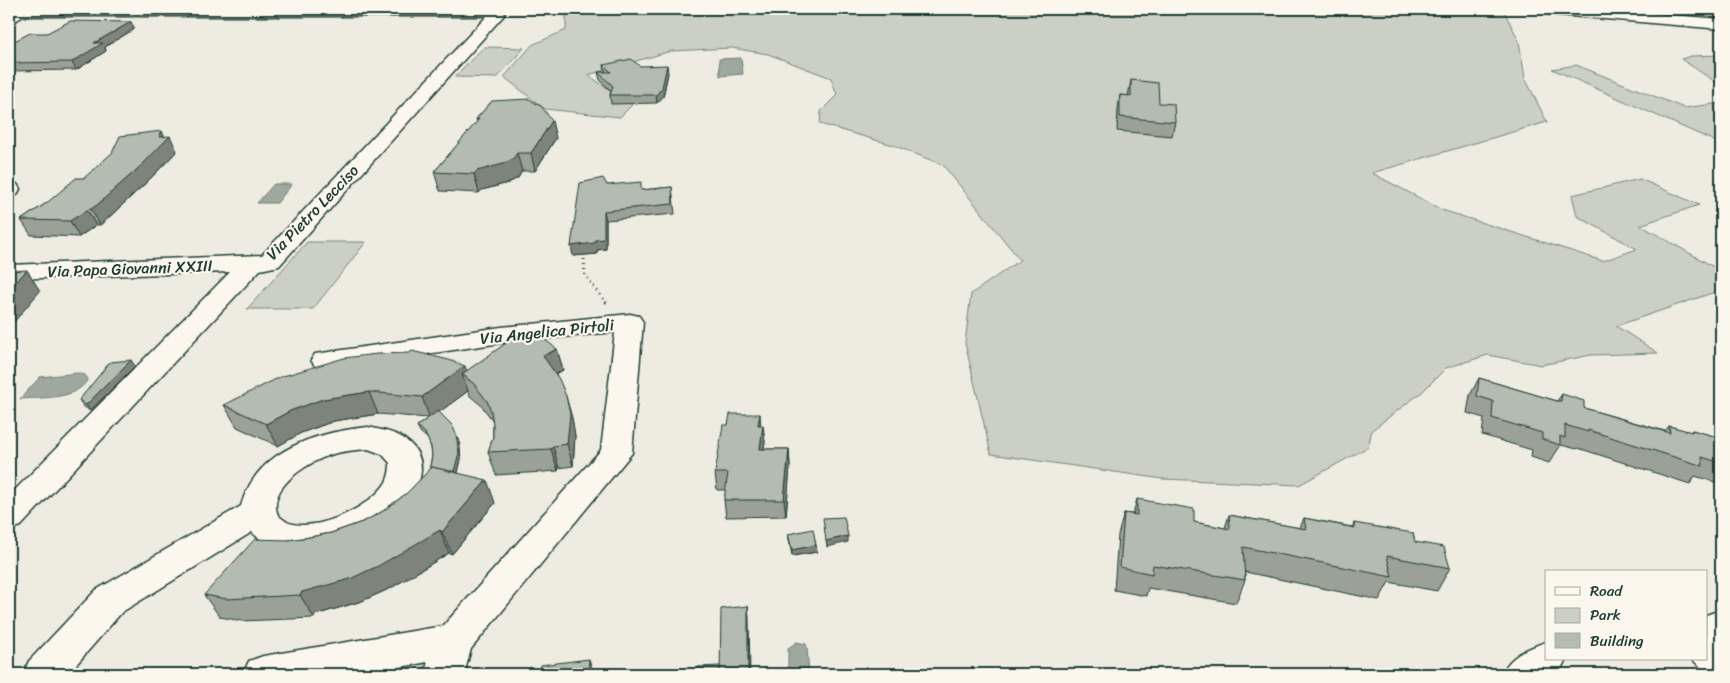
<svg xmlns="http://www.w3.org/2000/svg" width="1730" height="683" font-family="Sriracha,sans-serif">
<style>
.green{fill:#cbcfc4;stroke:#75867c}
.water{fill:#9fa89f;stroke:#6c7d74}
.lines{fill:none;stroke-linecap:round;stroke-linejoin:round}
.minor-casing{stroke:#1f3d34;stroke-width:3}
.path{stroke:#1f3d34;stroke-width:3;stroke-dasharray:1 4;stroke-linecap:butt}
.minor{fill:#fbf7ec;fill-rule:evenodd}
.wall{fill:#9ba197;stroke:#1f3d34}
.shaded-wall{fill:#7e837b;stroke:#1f3d34}
.building{fill:#b4bbb0;stroke:#1f3d34}
.labels{text-anchor:middle;stroke-width:4.5;stroke-linejoin:round;paint-order:stroke}
.street-label{font-size:16px;fill:#1f3d34;stroke:#fbf7ec}
</style>
<rect width="100%" height="100%" fill="#eeece1"/>
<filter id="ink" filterUnits="userSpaceOnUse"><feTurbulence type="fractalNoise" baseFrequency=".02" numOctaves="2"/><feDisplacementMap in="SourceGraphic" scale="10" xChannelSelector="R" yChannelSelector="G"/><feConvolveMatrix kernelMatrix="1 2 1 2 8 2 1 2 1" color-interpolation-filters="sRGB"/></filter>
<g filter="url(#ink)">
<!-- green -->
<g class="green">
<polygon points="566,9 1503,9 1519,41 1525,78 1547,122 1372,173 1442,210 1603,261 1637,249 1577,216 1572,195 1640,179 1699,205 1640,225 1721,271 1721,281 1715,292 1616,326 1658,353 1591,355 1541,365 1488,355 1446,368 1422,392 1372,430 1368,447 1299,485 1163,479 991,454 965,343 971,294 1020,260 943,165 893,145 820,124 821,111 837,95 831,78 768,54 732,48 671,51 588,75 632,105 620,117 545,109 504,77 532,45 566,30"/>
<polygon points="484,47 524,48 497,78 454,77"/>
<polygon points="1721,55 1721,84 1714,81 1681,59 1691,56"/>
<polygon points="1576,65 1684,108 1721,103 1721,144 1552,69"/>
<polygon points="307,242 366,242 313,309 247,309"/>
<polygon points="423,659 431,662 431,674 372,674 375,668"/>
</g>
<!-- water -->
<g class="water">
<polygon points="741,58 743,74 720,76 719,59"/>
<polygon points="274,184 292,184 277,203 257,203"/>
<path d="M78 373 85 375 88 379C76 401 41 397 20 399L40 377Z"/>
<polygon points="797,642 806,644 807,648 809,674 788,674 788,648"/>
</g>
<g class="lines">
<!-- minor casing -->
<g class="minor-casing">
<g id="minor">
<polygon points="14,9 496,9 502,11 505,14 279,266 260,270 21,526 9,530 9,496 230,272 9,279 9,265 262,255 487,16 24,16 9,24 9,12"/>
<polygon points="1539,9 1597,9 1721,19 1721,29 1547,14 1542,12"/>
<polygon points="9,183 17,184 20,189 17,195 9,196"/>
<polygon points="630,314 639,316 643,322 632,453 471,649 464,674 424,674 428,662 362,674 243,674 249,661 263,656 443,626 601,450 615,332 501,343 325,369 315,366 311,360 315,354 501,327"/>
<path d="M368 427C381 430 397 432 407 441 435 463 416 500 393 518 361 545 284 568 252 532L122 612 68 674H23L29 661 96 590 241 506C256 450 316 432 368 427ZM368 449 382 454 390 463C390 470 389 476 386 482 372 507 314 534 287 522 284 520 280 517 278 515 266 487 310 461 333 454 344 451 356 450 368 449Z"/>
<path d="M1721 610V674C1708 674 1701 668 1692 659H1706V615Z"/>
<path d="M1546 642V659H1566L1560 671 1555 674H1502C1509 656 1528 648 1546 642Z"/>
</g>
</g>
<!-- path -->
<polyline class="path" points="584,259 585,275 608,305"/>
<!-- minor -->
<use href="#minor" class="minor"/>
</g>
<!-- wall -->
<g class="wall">
<polygon points="131,22 134,29 105,47 106,51 76,70 9,71 9,44 47,33"/>
<polygon points="604,65 640,66 668,73 663,97 657,103 611,104 610,95 611,91 600,80 598,72 605,72"/>
<polygon points="1131,80 1159,103 1175,122 1172,136 1117,131 1118,109 1120,95 1128,96"/>
<polygon points="492,101 556,138 535,171 522,171 518,178 508,183 482,190 479,193 440,191 434,172 477,122 476,119"/>
<polygon points="165,137 177,151 150,179 106,220 100,225 96,225 79,237 31,235 21,220 84,178"/>
<polygon points="607,185 642,190 672,187 675,214 606,220 606,249 597,250 597,254 573,256"/>
<polygon points="557,349 563,370 556,374 572,418 575,436 573,466 559,468 558,471 496,475 488,452 493,437 493,421 481,405 470,396 468,391 439,412 459,440 461,459 458,473 495,503 452,554 449,553 391,588 362,601 315,615 314,618 242,621 220,617 204,595 288,540 310,537 331,533 365,521 383,511 407,493 429,471 432,456 431,448 428,439 420,432 417,426 428,418 378,414 334,421 301,433 278,446 237,427 224,405 467,371"/>
<polygon points="135,366 90,411 83,406 79,400"/>
<polygon points="1479,378 1557,401 1562,394 1584,408 1665,431 1669,426 1690,432 1692,430 1721,438 1721,484 1695,476 1690,484 1578,448 1577,449 1561,445 1549,463 1531,457 1532,450 1482,435 1484,418 1467,413 1470,395"/>
<polygon points="761,425 765,442 764,449 789,449 790,466 786,516 726,517 724,500 726,490 717,490 715,473"/>
<polygon points="1137,499 1194,522 1225,528 1229,515 1300,528 1304,518 1352,527 1354,523 1415,542 1450,568 1437,591 1389,582 1379,600 1245,572 1245,580 1236,603 1148,588 1146,596 1114,590 1118,535 1124,513 1133,514"/>
<polygon points="788,534 816,545 817,552 792,556 789,540"/>
</g>
<!-- shaded-wall -->
<g class="shaded-wall">
<polygon points="131,22 134,29 105,47 106,51 76,70 72,62 94,43"/>
<polygon points="667,65 668,73 663,97 657,103 656,95"/>
<polygon points="552,121 556,138 535,171 531,153"/>
<polygon points="162,131 166,140 170,136 177,151 150,179 106,220 100,225 91,209 159,137"/>
<polygon points="517,153 522,171 518,178 508,183 482,190 479,193 474,174 477,171"/>
<polygon points="87,210 96,225 79,237 70,221"/>
<polygon points="604,211 606,220 606,249 597,250 597,254 573,256 571,246"/>
<polygon points="27,270 40,291 9,328 9,290"/>
<polygon points="557,349 563,370 549,378 543,356"/>
<polygon points="131,360 135,366 90,411 86,405"/>
<polygon points="465,366 470,381 462,374 468,391 430,419 422,397"/>
<polygon points="369,392 378,414 334,421 301,433 278,446 266,424 290,411 323,399"/>
<polygon points="566,396 572,418 575,436 573,466 567,444"/>
<polygon points="760,414 761,430 758,425"/>
<polygon points="763,425 765,442 762,466 760,449"/>
<polygon points="456,434 459,440 461,459 457,477 454,471"/>
<polygon points="553,446 559,468 558,471 551,449"/>
<polygon points="789,449 790,466 786,516 784,500"/>
<polygon points="487,480 495,503 452,554 442,532"/>
<polygon points="440,530 449,553 391,588 362,601 315,615 314,618 300,595 302,592"/>
<polygon points="848,536 848,542 827,547 826,541"/>
<polygon points="816,545 817,552 792,556 792,550"/>
<polygon points="748,606 749,618 750,674 748,674"/>
<polygon points="589,659 593,671 593,674 588,674"/>
</g>
<!-- building -->
<g class="building">
<polygon points="70,21 131,22 94,43 103,43 72,62 9,63 9,44 30,33 47,33"/>
<polygon points="631,59 640,66 667,65 662,88 656,95 610,95 613,86 598,72 611,72 604,65"/>
<polygon points="1131,80 1158,83 1159,103 1174,104 1175,122 1120,117 1120,95 1131,96"/>
<polygon points="529,99 542,107 552,121 531,153 517,153 513,159 503,164 477,171 474,174 434,172 479,119 476,119 492,101"/>
<polygon points="162,131 159,137 170,136 143,164 97,205 91,209 87,210 70,221 21,220 48,202 76,178 84,178 112,153 120,136"/>
<polygon points="603,178 607,185 641,182 641,190 672,187 673,204 604,211 604,239 595,240 595,243 571,246 580,183"/>
<polygon points="27,270 9,290 9,271"/>
<polygon points="525,330 544,339 557,349 543,356 559,379 566,396 570,414 567,444 553,446 551,449 488,452 493,437 493,424 491,411 487,401 474,384 462,374"/>
<polygon points="412,351 449,360 465,366 422,397 369,392 323,399 290,411 266,424 224,405 280,377 344,358 377,354 409,353"/>
<polygon points="131,360 86,405 79,400 110,362"/>
<polygon points="1479,378 1557,401 1561,401 1562,394 1584,401 1584,408 1670,433 1669,426 1692,432 1692,430 1721,438 1721,463 1702,457 1703,466 1588,430 1588,432 1565,425 1565,438 1560,436 1560,445 1542,439 1542,433 1492,418 1493,401 1477,396"/>
<polygon points="438,411 452,425 456,434 459,453 454,471 449,471 432,467 429,471 432,456 431,447 425,433 417,426"/>
<polygon points="730,414 760,414 758,425 763,425 760,449 789,449 784,500 724,500 728,473 715,473 723,425 728,425"/>
<polygon points="432,467 487,480 442,532 440,530 380,565 350,579 302,592 300,595 227,599 204,595 255,539 288,540 310,537 331,533 365,521 383,511 407,493"/>
<polygon points="1137,499 1194,509 1194,522 1230,529 1229,515 1306,529 1304,518 1355,528 1354,523 1413,533 1415,542 1444,547 1450,568 1387,556 1392,577 1243,547 1245,580 1153,565 1152,574 1120,567 1124,513 1137,515"/>
<polygon points="844,517 848,536 826,541 823,518"/>
<polygon points="813,529 816,545 792,550 788,534"/>
<polygon points="748,606 748,674 720,674 721,609"/>
<polygon points="589,659 588,674 539,674 541,665"/>
<polygon points="720,666 720,674 697,674 698,667"/>
</g>
</g>
<g class="labels">
<!-- street labels -->
<g class="street-label">
<text transform="translate(312 212) rotate(-46)" y="6">Via Pietro Lecciso</text>
<text transform="translate(130 268) rotate(-2)" y="6">Via Papa Giovanni XXIII</text>
<text transform="translate(547 331) rotate(-6)" y="6">Via Angelica Pirtoli</text>
</g>
</g>
<!-- margin -->
<rect width="1730" height="683" fill="none" stroke="#fbf7ec" stroke-width="30"/>
<rect x="15" y="15" width="1700" height="653" fill="none" stroke="#1f3d34" stroke-width="2" filter="url(#ink)"/>
<!-- legend -->
<rect x="1545" y="570" width="162" height="90" fill="#fbf7ec" stroke="#a3ada2"/>
<rect x="1555" y="587" width="25" height="8" fill="#fbf7ec" stroke="#a3ada2"/>
<text x="1590" y="596" font-size="15" fill="#1f3d34">Road</text>
<rect x="1555" y="608" width="25" height="15" fill="#cbcfc4" stroke="#a3ada2"/>
<text x="1590" y="620" font-size="15" fill="#1f3d34">Park</text>
<rect x="1555" y="633" width="25" height="15" fill="#b4bbb0" stroke="#a3ada2"/>
<text x="1590" y="646" font-size="15" fill="#1f3d34">Building</text>
</svg>
